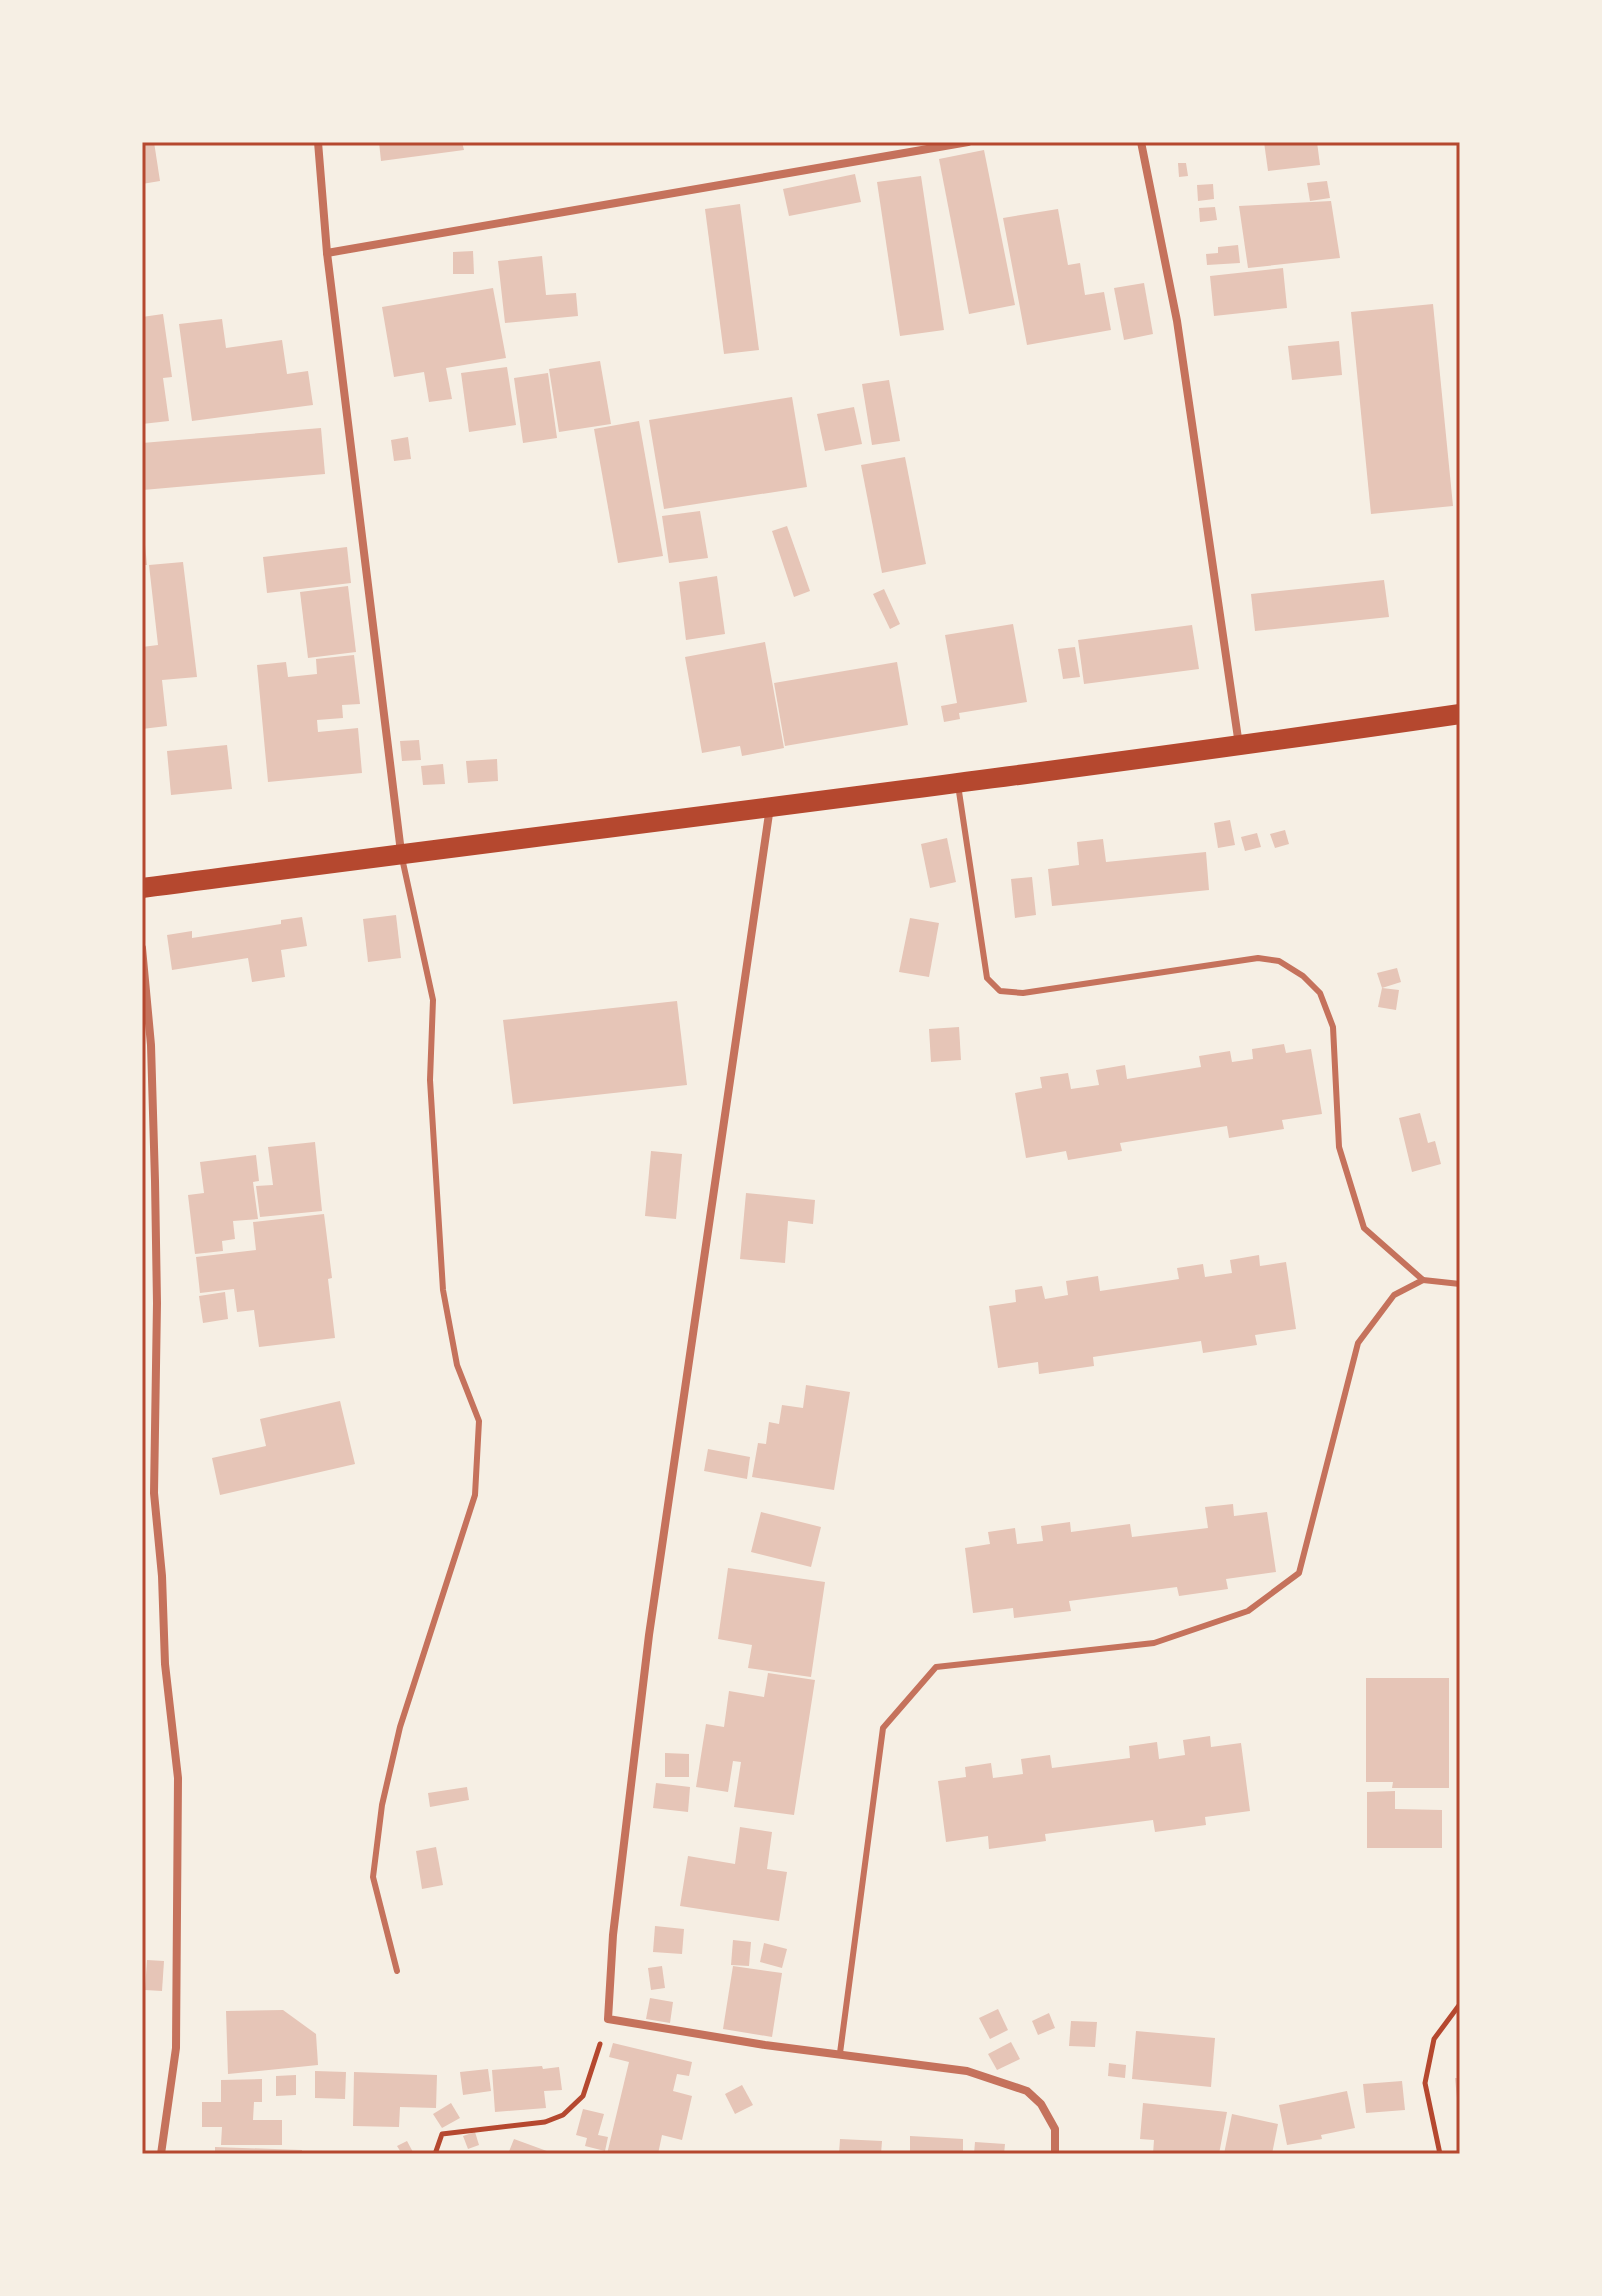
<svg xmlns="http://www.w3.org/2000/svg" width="1602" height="2296" font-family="'Exo 2',sans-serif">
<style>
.building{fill:#e6c5b7}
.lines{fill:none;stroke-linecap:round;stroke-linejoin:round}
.path{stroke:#b5482f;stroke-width:5}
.service{stroke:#c5725c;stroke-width:6}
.minor{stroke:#c5725c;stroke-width:8}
.primary{stroke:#b5482f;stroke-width:20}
.neatline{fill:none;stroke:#b5482f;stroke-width:3}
</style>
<rect width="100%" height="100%" fill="#f6efe4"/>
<!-- building -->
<g class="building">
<polygon points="142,142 154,142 160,181 142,184"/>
<polygon points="379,142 462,142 464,150 381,161"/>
<polygon points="1264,142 1317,142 1320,165 1268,171"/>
<polygon points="984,150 1015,305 969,314 939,159"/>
<polygon points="1178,163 1186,163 1188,176 1179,177"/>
<polygon points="855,174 861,202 789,216 783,189"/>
<polygon points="921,176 944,330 900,336 877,182"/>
<polygon points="1327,181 1330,198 1310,201 1307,183"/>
<polygon points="1213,184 1214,199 1198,201 1197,185"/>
<polygon points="1331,201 1340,258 1248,268 1239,206"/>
<polygon points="740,204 759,350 724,354 705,209"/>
<polygon points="1215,207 1217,220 1200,222 1199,208"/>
<polygon points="1058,209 1068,265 1080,263 1085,295 1104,292 1111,330 1027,345 1003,218"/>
<polygon points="1238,245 1240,263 1207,265 1206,254 1218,253 1218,247"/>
<polygon points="473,251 474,274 453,274 453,252"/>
<polygon points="542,256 546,295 576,293 578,316 505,323 498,261"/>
<polygon points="1283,268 1287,308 1214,316 1210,276"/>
<polygon points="1144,283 1153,334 1124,340 1114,288"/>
<polygon points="493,288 506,358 446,368 452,399 429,402 424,372 394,377 382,307"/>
<polygon points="1433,304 1453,506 1371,514 1351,312"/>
<polygon points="163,314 172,377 163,378 169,421 142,424 142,317"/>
<polygon points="222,319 226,348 282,340 287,374 308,371 313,405 192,421 179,324"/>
<polygon points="1339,341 1342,375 1292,380 1288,346"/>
<polygon points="600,361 611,424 559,432 549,369"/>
<polygon points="507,367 516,425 469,432 461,373"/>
<polygon points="548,373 557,438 523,443 514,378"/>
<polygon points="889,380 900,441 872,445 862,384"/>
<polygon points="792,397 807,487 664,509 649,420"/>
<polygon points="854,407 862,444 825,451 817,414"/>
<polygon points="639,421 663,556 618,563 594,429"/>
<polygon points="321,428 325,474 143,490 142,443"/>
<polygon points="408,437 411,459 394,461 391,440"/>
<polygon points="905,457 926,564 882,573 861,465"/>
<polygon points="700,511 708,558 669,563 662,516"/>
<polygon points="787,526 810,591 794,597 772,531"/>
<polygon points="142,535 144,535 147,565 142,565"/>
<polygon points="347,547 351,583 267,593 263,557"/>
<polygon points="183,562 197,677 162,680 167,726 142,729 142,647 158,645 149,565"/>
<polygon points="717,576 725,634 686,640 679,582"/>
<polygon points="1384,580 1389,617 1255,631 1251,594"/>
<polygon points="348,586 356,652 308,658 300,592"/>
<polygon points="884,589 900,624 890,629 873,594"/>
<polygon points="1013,624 1027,702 959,713 960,719 944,722 941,706 957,703 945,635"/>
<polygon points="1192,625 1199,669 1084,684 1078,640"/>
<polygon points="765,642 784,748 742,756 740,746 702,753 685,657"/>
<polygon points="1075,647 1080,677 1063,679 1058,649"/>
<polygon points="354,655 360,704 342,705 343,718 317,720 318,732 358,728 362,773 268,782 257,665 286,662 288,677 317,674 316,659"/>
<polygon points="897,662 908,725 785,746 774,683"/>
<polygon points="419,740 421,760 402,761 400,741"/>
<polygon points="227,745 232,789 171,795 167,751"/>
<polygon points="497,759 498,781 468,783 466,761"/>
<polygon points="443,764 445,784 423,785 421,766"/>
<polygon points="1230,820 1235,845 1218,848 1214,823"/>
<polygon points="1285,830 1289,844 1275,848 1270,834"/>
<polygon points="1257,833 1261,847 1245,851 1241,837"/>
<polygon points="947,838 956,882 930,888 921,844"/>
<polygon points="1103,839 1106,862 1206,852 1209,890 1052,906 1048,869 1079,865 1077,842"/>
<polygon points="1032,877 1036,915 1015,918 1011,879"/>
<polygon points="396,915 401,958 368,962 363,919"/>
<polygon points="302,917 307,946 281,950 285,977 252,982 248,958 172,970 167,935 192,931 192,938 281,924 281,920"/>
<polygon points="910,918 939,923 929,977 899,972"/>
<polygon points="1397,968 1401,982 1382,988 1399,990 1396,1010 1378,1007 1382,988 1377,973"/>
<polygon points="677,1001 687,1085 513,1104 503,1020"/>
<polygon points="959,1027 961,1060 931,1062 929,1029"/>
<polygon points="1284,1044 1286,1053 1311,1049 1322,1114 1282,1120 1284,1129 1229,1138 1227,1126 1120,1143 1122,1151 1068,1160 1066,1151 1026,1158 1015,1093 1042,1088 1040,1077 1068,1073 1071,1089 1099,1085 1096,1070 1125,1065 1127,1079 1201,1067 1199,1056 1230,1051 1232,1062 1253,1059 1252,1049"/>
<polygon points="1420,1113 1428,1143 1435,1141 1441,1164 1412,1172 1399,1118"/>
<polygon points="315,1142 322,1211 260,1217 256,1186 273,1185 268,1147"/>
<polygon points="651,1151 682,1154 676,1219 645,1216"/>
<polygon points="256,1155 259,1181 253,1182 258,1219 233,1221 235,1239 222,1241 223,1251 195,1254 188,1195 204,1193 200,1162"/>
<polygon points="746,1193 815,1200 813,1224 788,1221 785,1263 740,1259"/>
<polygon points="324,1214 332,1278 328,1279 335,1338 259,1347 254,1310 237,1312 234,1289 200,1293 196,1257 256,1250 253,1222"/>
<polygon points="1259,1255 1260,1266 1286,1262 1296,1329 1255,1335 1257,1345 1203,1353 1201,1341 1093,1357 1094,1366 1039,1374 1038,1362 998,1368 989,1306 1016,1302 1015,1290 1042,1286 1045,1299 1068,1295 1066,1281 1098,1276 1100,1291 1179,1279 1177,1268 1203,1264 1205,1277 1232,1273 1230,1260"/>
<polygon points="225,1292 228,1319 203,1323 199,1296"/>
<polygon points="806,1385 850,1392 834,1490 752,1477 758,1443 766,1444 769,1422 779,1424 782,1405 803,1408"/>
<polygon points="340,1401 355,1464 220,1495 212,1458 266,1446 260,1419"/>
<polygon points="708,1449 750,1457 747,1479 704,1471"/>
<polygon points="1233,1504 1234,1516 1267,1512 1276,1572 1226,1579 1228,1589 1179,1596 1177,1587 1069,1601 1071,1611 1014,1618 1013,1608 973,1613 965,1548 990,1544 988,1532 1015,1528 1017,1544 1043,1541 1041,1526 1070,1522 1071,1532 1130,1524 1132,1537 1208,1528 1205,1507"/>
<polygon points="761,1512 821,1527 811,1567 751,1552"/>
<polygon points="728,1568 825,1582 811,1677 748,1668 752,1645 718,1639"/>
<polygon points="768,1673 815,1680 794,1815 734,1807 741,1762 733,1761 728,1792 696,1787 706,1724 724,1727 729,1691 764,1697"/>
<polygon points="1366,1678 1449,1678 1449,1788 1392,1788 1393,1782 1366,1782"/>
<polygon points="1210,1736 1211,1747 1241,1743 1250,1811 1205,1817 1206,1825 1155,1832 1153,1820 1045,1834 1046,1841 989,1849 988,1836 946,1842 938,1781 966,1777 965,1767 991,1763 993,1778 1023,1774 1021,1759 1050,1755 1052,1768 1130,1758 1129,1746 1157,1742 1159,1759 1185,1755 1183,1740"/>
<polygon points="665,1753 689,1754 689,1777 665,1777"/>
<polygon points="656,1783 690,1787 688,1812 653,1808"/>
<polygon points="467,1787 469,1800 430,1807 428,1793"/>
<polygon points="1395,1791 1395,1809 1442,1810 1442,1848 1367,1848 1367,1792"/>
<polygon points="740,1827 772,1832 767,1869 787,1872 779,1921 680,1906 688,1856 735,1864"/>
<polygon points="436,1847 443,1885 422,1889 416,1851"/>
<polygon points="655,1926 684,1929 682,1954 653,1952"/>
<polygon points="733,1940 751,1942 749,1966 731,1965"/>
<polygon points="764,1943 787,1949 782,1968 760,1962"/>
<polygon points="147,1960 164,1961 162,1991 145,1990"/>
<polygon points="662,1966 665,1988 651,1990 648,1968"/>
<polygon points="733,1966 782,1973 772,2037 723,2029"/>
<polygon points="650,1998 673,2002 670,2023 646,2019"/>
<polygon points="998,2009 1008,2030 990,2039 979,2018"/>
<polygon points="283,2010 316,2034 318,2065 228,2074 226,2011"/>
<polygon points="1049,2013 1055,2028 1038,2035 1032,2021"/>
<polygon points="1071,2021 1097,2022 1095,2047 1069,2046"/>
<polygon points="1136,2031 1215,2038 1211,2087 1132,2079"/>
<polygon points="1011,2042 1020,2059 997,2070 988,2054"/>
<polygon points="613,2043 692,2062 689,2076 677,2074 673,2091 692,2096 682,2140 662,2135 658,2154 607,2154 629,2062 609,2057"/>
<polygon points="1109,2063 1126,2065 1125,2078 1108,2076"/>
<polygon points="542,2066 543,2069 559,2067 562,2090 544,2091 546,2108 495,2112 492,2070"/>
<polygon points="488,2069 491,2091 463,2095 460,2072"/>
<polygon points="315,2071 346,2072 345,2099 315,2098"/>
<polygon points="354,2072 437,2075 436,2108 400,2107 399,2127 353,2126"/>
<polygon points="296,2075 296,2095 276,2096 276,2076"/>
<polygon points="1455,2078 1460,2078 1460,2108 1458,2108"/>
<polygon points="262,2079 262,2102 254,2102 253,2120 282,2120 282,2145 221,2145 222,2127 202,2127 202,2102 221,2102 221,2080"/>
<polygon points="1402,2081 1405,2110 1366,2113 1363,2084"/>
<polygon points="742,2085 753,2105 735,2114 725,2094"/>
<polygon points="1347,2091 1355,2128 1321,2135 1322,2139 1287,2145 1279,2105"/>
<polygon points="451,2103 460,2118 442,2128 433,2114"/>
<polygon points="1143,2103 1227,2112 1219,2154 1153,2154 1154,2140 1140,2139"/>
<polygon points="583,2109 604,2114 598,2135 608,2137 605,2151 585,2146 587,2138 576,2135"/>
<polygon points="1232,2114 1278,2124 1272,2154 1224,2154"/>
<polygon points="475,2132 479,2145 468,2149 463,2136"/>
<polygon points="910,2136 963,2139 963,2154 910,2154"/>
<polygon points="514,2139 555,2154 508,2154"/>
<polygon points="840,2139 882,2141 881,2154 839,2154"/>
<polygon points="407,2141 414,2154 402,2154 397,2146"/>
<polygon points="975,2142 1005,2144 1004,2154 974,2154"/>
<polygon points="215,2147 302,2150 302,2154 215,2154"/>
</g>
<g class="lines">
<!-- path -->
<g class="path">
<polyline points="435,2154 442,2134 545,2122 563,2115 583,2096 600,2044"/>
<polyline points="1440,2154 1425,2083 1434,2039 1460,2004"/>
</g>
<!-- service -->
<g class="service">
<polyline points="958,785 987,978 1000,991 1023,993 1258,958 1279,961 1303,976 1320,993 1333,1027 1339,1147 1364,1228 1423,1280 1460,1284"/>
<polyline points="397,1971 373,1877 382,1805 400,1727 475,1495 479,1421 457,1365 443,1290 430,1080 433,1000 402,858"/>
<polyline points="840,2053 883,1728 936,1667 1154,1643 1248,1611 1299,1573 1358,1343 1394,1295 1423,1280"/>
</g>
<!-- minor -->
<g class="minor">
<polyline points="318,142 327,253 401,852"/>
<polyline points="1141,142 1177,321 1239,745"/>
<polyline points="327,253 968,142"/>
<polyline points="770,807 649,1635 613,1935 608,2019 765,2045 967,2071 1027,2091 1041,2104 1055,2129 1055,2154"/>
<polyline points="142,948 151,1045 155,1181 157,1303 154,1493 162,1576 165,1664 178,1778 176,2048 161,2154"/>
</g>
<!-- primary -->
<path class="primary" d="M142 888C581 830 1021 778 1460 714"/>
</g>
<!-- border -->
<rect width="1602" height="2296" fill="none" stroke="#f6efe4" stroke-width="288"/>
<rect x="144" y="144" width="1314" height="2008" class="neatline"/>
</svg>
